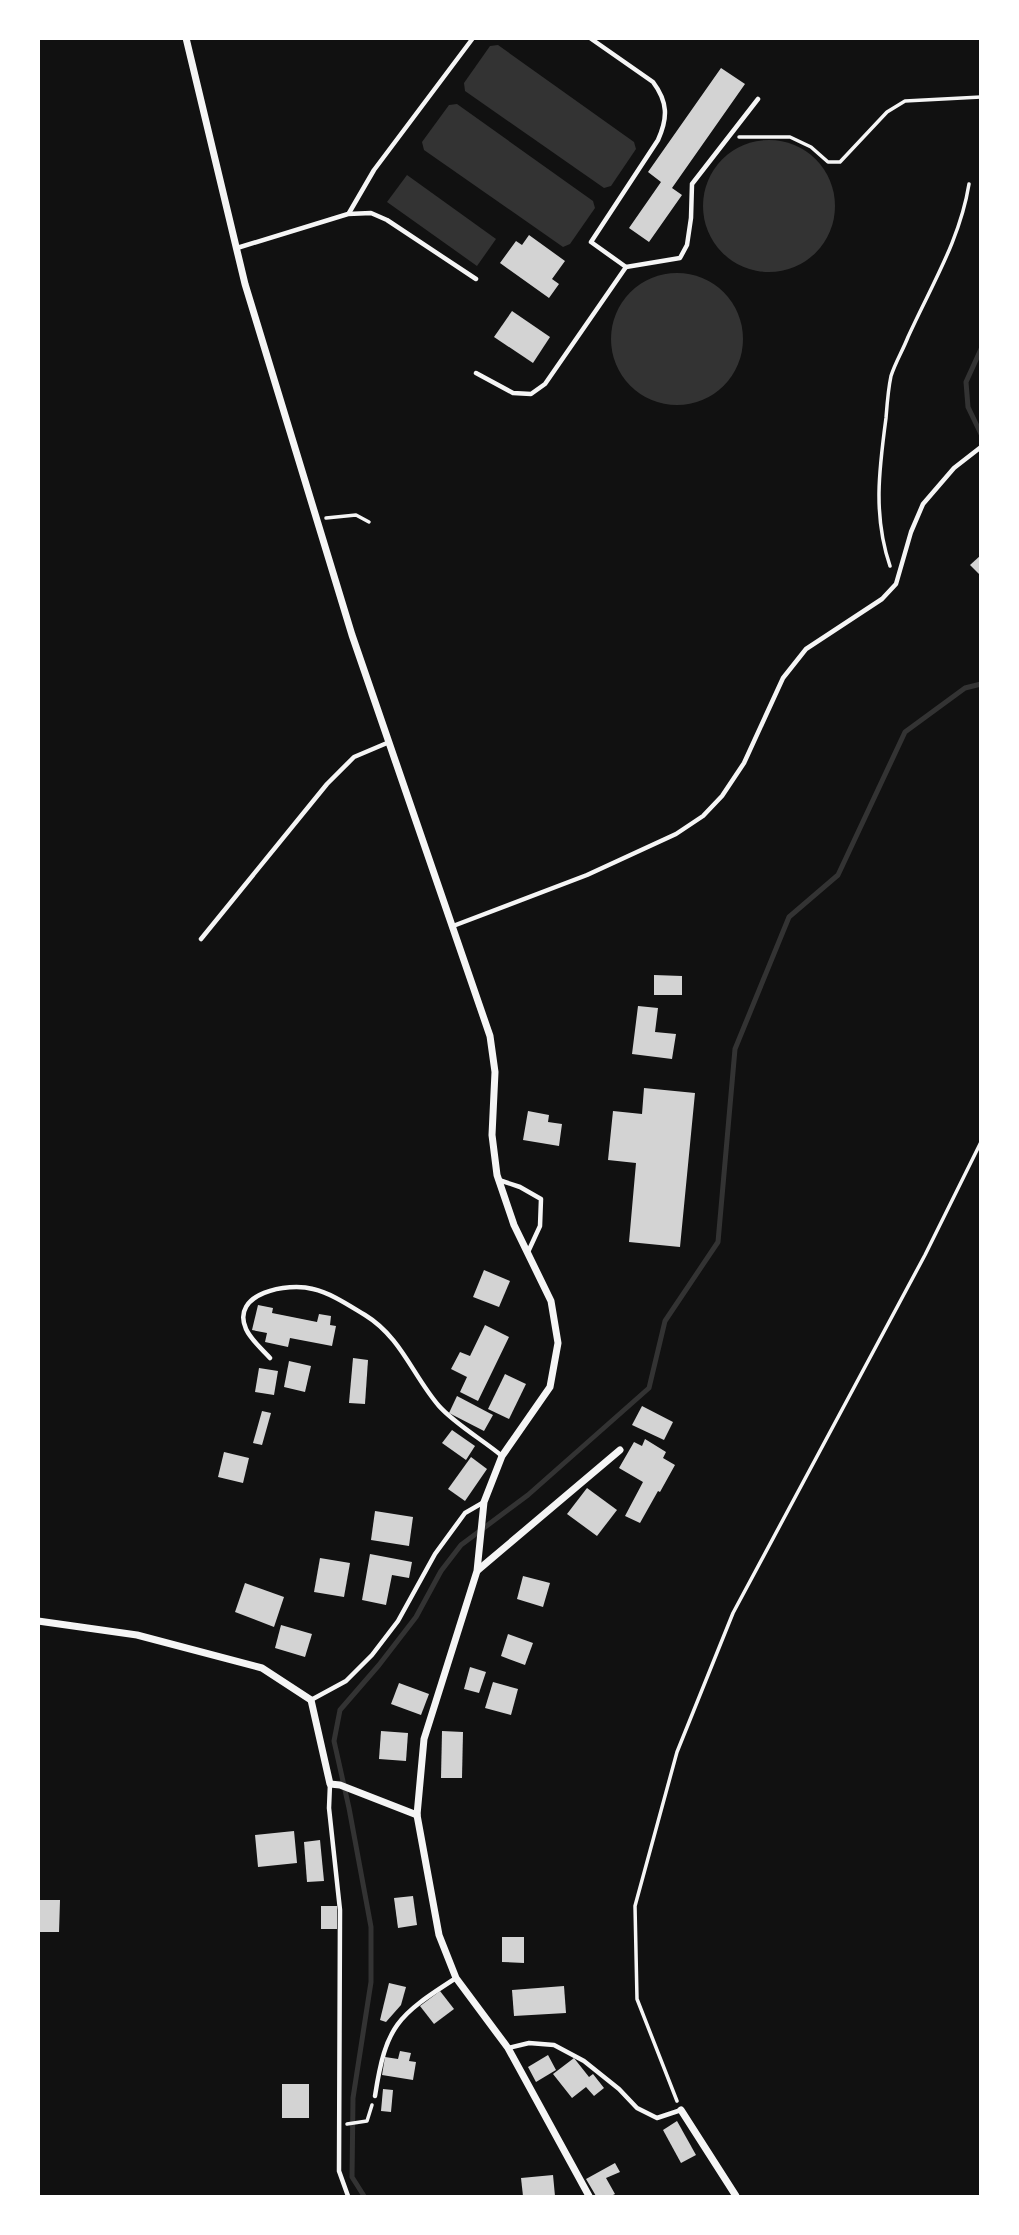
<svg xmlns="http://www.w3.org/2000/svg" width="1019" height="2235" font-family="Overpass,sans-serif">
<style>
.water{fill:#333}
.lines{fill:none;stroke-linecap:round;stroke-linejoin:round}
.stream{stroke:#333;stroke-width:5}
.building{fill:#d3d3d3}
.path{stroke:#f5f5f5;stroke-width:3.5}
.service{stroke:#f5f5f5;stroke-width:4.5}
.minor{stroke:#f5f5f5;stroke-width:7}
</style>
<rect width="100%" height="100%" fill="#111"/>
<!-- water -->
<g class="water">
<polygon points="498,45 634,142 636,149 611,186 604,188 465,91 464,83 490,46"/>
<polygon points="457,104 593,201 595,208 570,244 563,247 424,150 422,142 449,105"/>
<circle cx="769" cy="206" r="66"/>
<polygon points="407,175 496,239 477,266 387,202"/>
<circle cx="677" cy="339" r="66"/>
</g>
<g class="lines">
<!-- stream -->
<g class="stream">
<polyline points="981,349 966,382 968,407 981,434"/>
<polyline points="364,2196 352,2177 353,2098 371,1982 371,1927 349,1808 334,1741 340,1710 379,1665 416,1617 441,1571 461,1545 528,1495 649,1388 665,1321 718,1242 735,1049 789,917 838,875 905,732 965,688 981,684"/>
</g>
</g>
<!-- building -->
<g class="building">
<polygon points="721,68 745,84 672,188 682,195 649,242 629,228 661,182 648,172"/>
<polygon points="529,235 565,261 552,279 559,284 549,298 500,263 516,241 522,245"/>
<polygon points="512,311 550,337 533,363 494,337"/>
<polygon points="981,555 981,576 970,565"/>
<polygon points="654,975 682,976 682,995 654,995"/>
<polygon points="638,1006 658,1008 655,1032 676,1034 672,1059 632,1054"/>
<polygon points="644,1088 695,1093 680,1247 629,1242 636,1163 608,1160 613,1111 642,1114"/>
<polygon points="528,1111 549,1115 548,1122 562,1124 559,1146 523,1140"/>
<polygon points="484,1270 510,1281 499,1307 473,1297"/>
<polygon points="258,1305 273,1308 272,1313 317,1322 319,1314 331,1316 330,1325 336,1326 332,1346 290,1338 288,1347 265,1342 267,1333 252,1330"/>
<polygon points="485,1325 509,1337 478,1401 460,1392 467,1377 451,1369 460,1352 470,1356"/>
<polygon points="353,1358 368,1360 365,1404 349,1403"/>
<polygon points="289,1361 311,1366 305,1392 284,1387"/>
<polygon points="259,1368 278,1371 274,1395 255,1392"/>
<polygon points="505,1374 526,1384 509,1419 488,1409"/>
<polygon points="457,1396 493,1415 484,1431 449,1413"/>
<polygon points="642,1406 673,1422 664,1440 632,1425"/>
<polygon points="262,1411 271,1413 262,1445 253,1443"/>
<polygon points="452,1430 475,1446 466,1460 442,1443"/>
<polygon points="645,1439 666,1452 663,1458 675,1465 660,1492 658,1491 640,1523 625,1516 643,1482 619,1468 634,1442 642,1446"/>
<polygon points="224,1452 249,1458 243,1483 218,1477"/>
<polygon points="471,1457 487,1469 465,1501 448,1489"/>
<polygon points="587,1488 617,1510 597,1536 567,1514"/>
<polygon points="375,1511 413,1517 409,1546 371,1540"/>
<polygon points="370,1554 412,1562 409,1578 392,1575 386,1605 362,1600"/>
<polygon points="320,1558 350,1563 344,1597 314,1592"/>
<polygon points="523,1576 550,1583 543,1607 517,1599"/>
<polygon points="245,1583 284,1597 274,1627 235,1612"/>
<polygon points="281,1625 312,1634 305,1657 275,1648"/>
<polygon points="508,1634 533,1643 525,1665 501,1656"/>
<polygon points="470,1667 486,1672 479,1693 464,1689"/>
<polygon points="493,1682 518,1689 511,1715 485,1708"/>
<polygon points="399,1683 429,1694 421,1715 391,1704"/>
<polygon points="381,1731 408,1733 406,1761 379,1759"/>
<polygon points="442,1731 463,1732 462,1778 441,1778"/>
<polygon points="294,1831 297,1863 258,1867 255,1835"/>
<polygon points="320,1840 324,1881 307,1882 304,1842"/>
<polygon points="413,1896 417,1925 398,1928 394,1898"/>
<polygon points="38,1900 60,1900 59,1932 38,1932"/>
<rect x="321" y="1906" width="16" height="23"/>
<polygon points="502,1937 524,1937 524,1963 502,1962"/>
<polygon points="389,1983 406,1987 401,2005 386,2022 380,2020"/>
<polygon points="564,1986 566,2013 514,2016 512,1990"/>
<polygon points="440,1991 454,2009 434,2024 420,2006"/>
<polygon points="400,2051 411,2053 409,2061 416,2062 413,2080 382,2075 385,2057 398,2059"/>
<polygon points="548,2055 556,2070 536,2082 528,2067"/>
<polygon points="574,2058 589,2077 593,2074 604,2088 594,2096 586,2087 572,2098 553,2074"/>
<rect x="282" y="2084" width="27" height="34"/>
<polygon points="383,2089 393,2090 391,2112 381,2111"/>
<polygon points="677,2121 696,2155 681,2163 663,2130"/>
<polygon points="615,2163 620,2172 606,2178 615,2194 611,2196 596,2196 586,2179"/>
<polygon points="553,2175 555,2196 523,2196 521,2178"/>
</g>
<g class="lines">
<!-- path -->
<g class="path">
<polyline points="739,137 790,137 811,147 828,162 840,162 887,112 905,101 981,97"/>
<polyline points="326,518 356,515 369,522"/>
<path d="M890 566C873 516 879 470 886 418 887 405 888 390 891 376 895 363 903 350 908 337 931 286 960 240 969 184"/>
<polyline points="677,2101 637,1999 635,1906 677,1752 733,1613 925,1255 981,1142"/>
<polyline points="347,2124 367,2121 372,2105"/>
</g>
<!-- service -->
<g class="service">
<polyline points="349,213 374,170 473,38"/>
<polyline points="237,248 348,214 371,213 387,220 476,279"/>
<polyline points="626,267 680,258 687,245 691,218 692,184 758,99"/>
<path d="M476 373 513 393 531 394 545 384 626 267 591 242 658 140C668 118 668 102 653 82L590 38"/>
<polyline points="453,926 587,875 676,834 703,816 722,796 744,763 783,678 806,649 882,599 896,584 911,532 923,504 954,468 981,447"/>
<polyline points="201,939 327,784 354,757 387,743"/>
<polyline points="499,1180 520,1187 541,1199 540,1226 528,1252"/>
<path d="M270 1358C262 1349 251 1340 246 1329 230 1293 288 1282 313 1289 331 1293 350 1306 365 1315 401 1337 413 1376 439 1406 455 1424 483 1440 502 1456"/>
<polyline points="311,1700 346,1681 372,1655 398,1621 435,1554 465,1513 484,1502"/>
<polyline points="330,1784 329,1808 340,1910 339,2171 348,2196"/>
<polyline points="508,2048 529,2043 554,2045 584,2061 619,2089 637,2108 657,2118 681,2110"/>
<path d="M375 2096C386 2025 397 2016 456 1978"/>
</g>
<!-- minor -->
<g class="minor">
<polyline points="186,38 245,284 352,635 490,1036 495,1072 492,1135 497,1175 514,1225 551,1301 558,1343 550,1387 502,1456 484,1502 477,1571 424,1739 417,1815 439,1935 456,1978 508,2048 589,2196"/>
<polyline points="478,1570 620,1450"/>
<polyline points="38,1621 137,1635 262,1668 311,1700 330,1784 340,1785 417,1815"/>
<polyline points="681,2110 736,2196"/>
</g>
</g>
<!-- border -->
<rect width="1019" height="2235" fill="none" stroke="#ffffff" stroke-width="80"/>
</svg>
